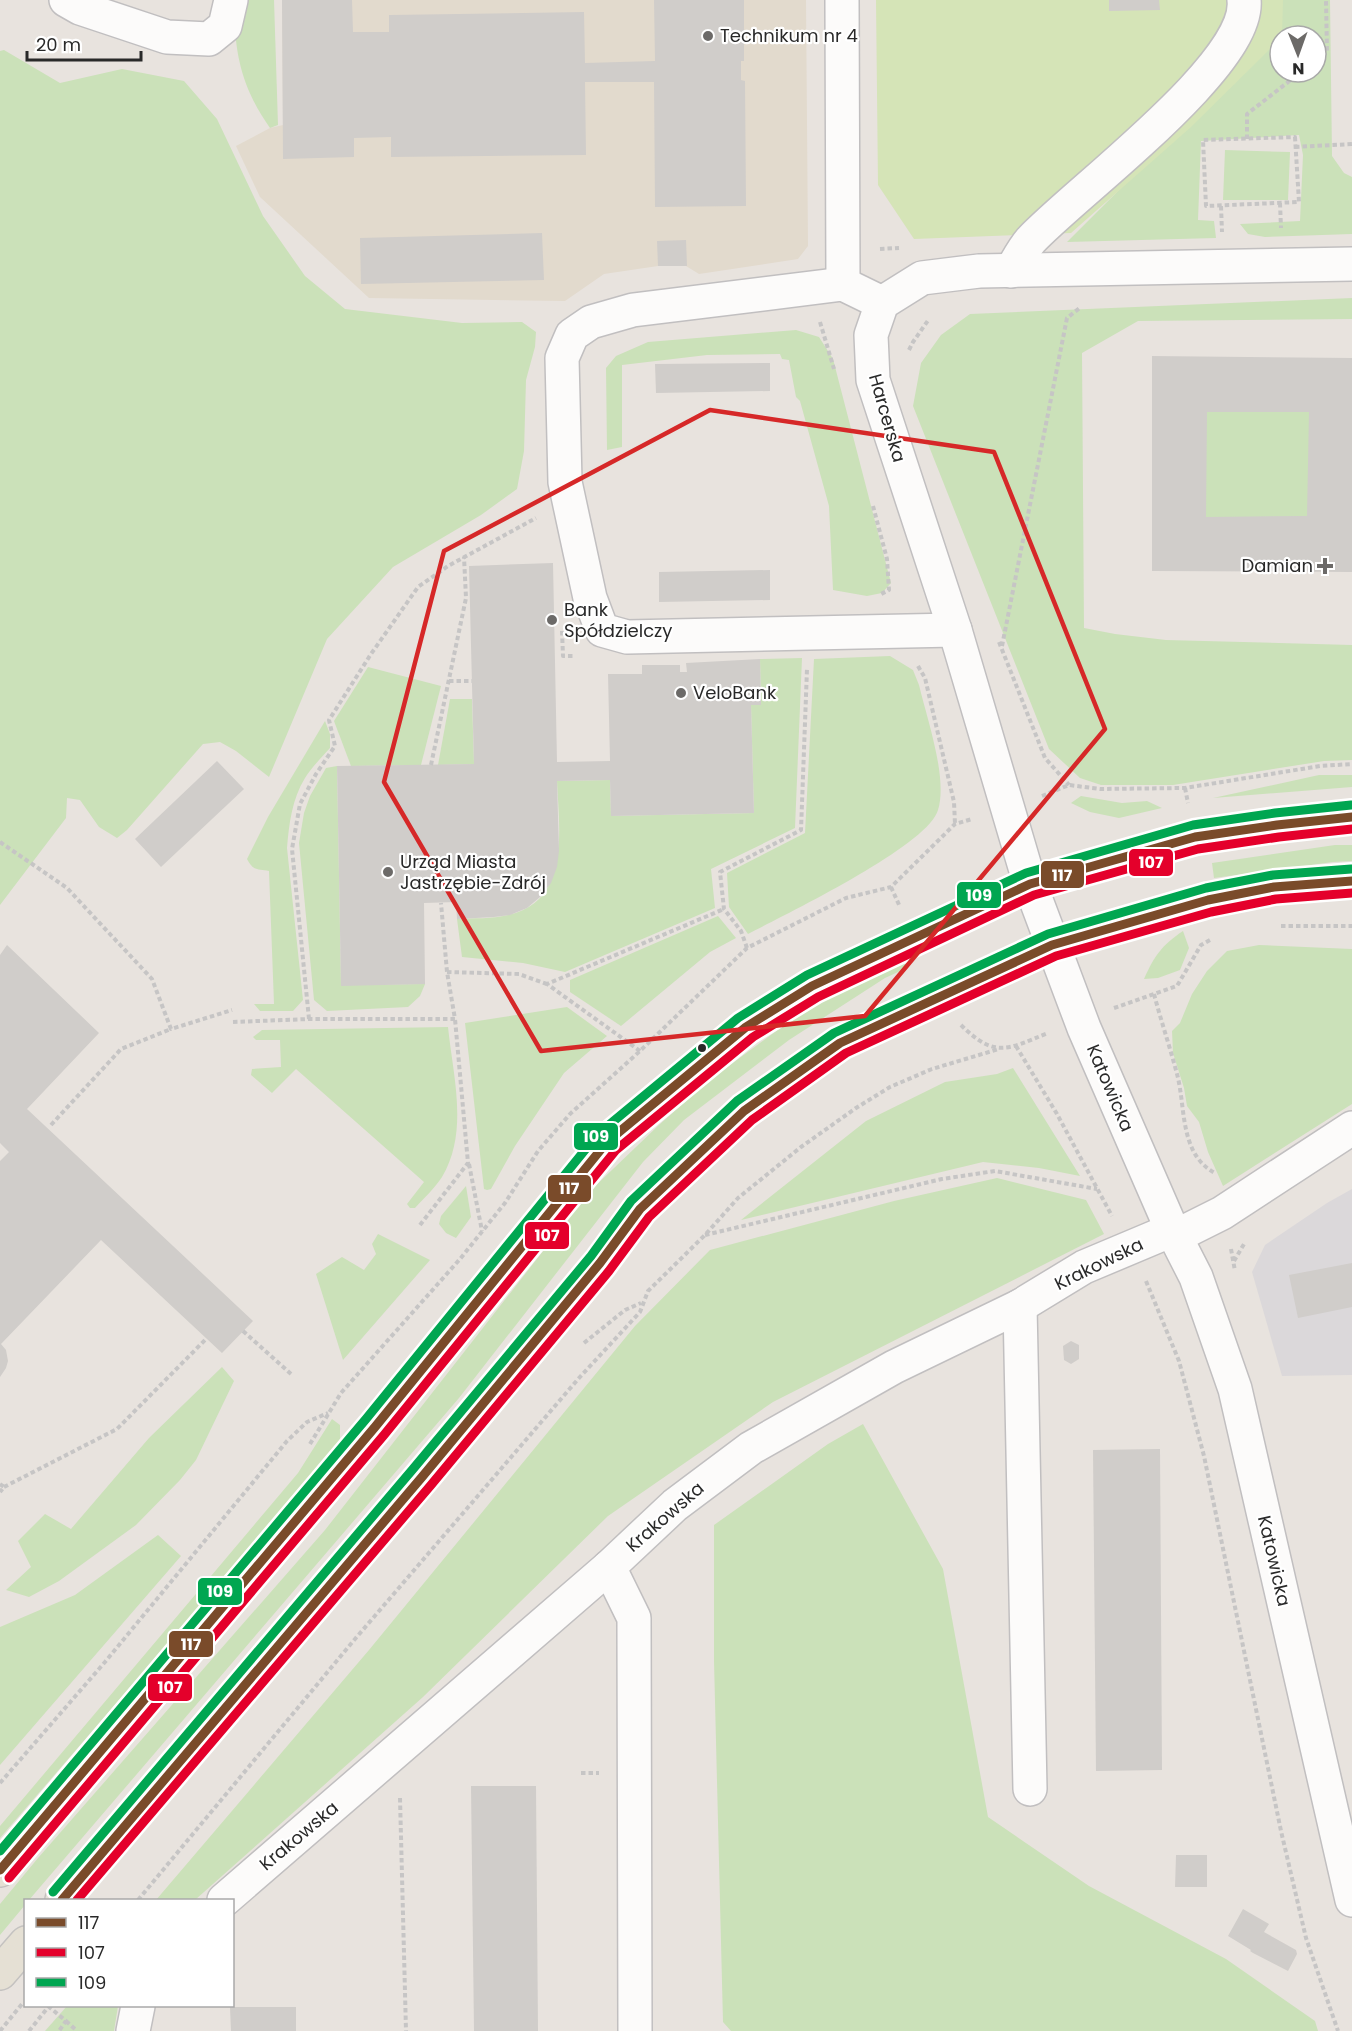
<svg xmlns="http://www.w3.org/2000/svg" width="1352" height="2031" font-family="Poppins,sans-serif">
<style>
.industrial{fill:#dbd8da}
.education{fill:#e2dacd}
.green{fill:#cbe1b9;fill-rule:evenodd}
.pitch{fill:#d5e4b7}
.building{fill:#d0cdca;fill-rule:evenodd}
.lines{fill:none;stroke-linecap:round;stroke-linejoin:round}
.minor-casing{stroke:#c1bfc0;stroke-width:36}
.major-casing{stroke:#c4c2c0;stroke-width:36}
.path{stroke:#c6c5c5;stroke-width:4;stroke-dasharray:4.5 3;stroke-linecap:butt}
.minor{stroke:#fcfbfa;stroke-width:33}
.major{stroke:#e5e0d4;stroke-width:33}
.bus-1-casing{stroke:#fff;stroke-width:14}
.bus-2-casing{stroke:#fff;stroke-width:14}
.bus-3-casing{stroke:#fff;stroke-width:14}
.bus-1{stroke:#7a4b2a;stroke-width:9}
.bus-2{stroke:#e4002b;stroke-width:9}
.bus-3{stroke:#00a651;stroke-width:9}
.marked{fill:none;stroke:#d62828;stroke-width:4.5;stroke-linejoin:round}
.poi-dot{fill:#6c6a68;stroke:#fff;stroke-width:2}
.bus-dot{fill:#292929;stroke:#fff;stroke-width:2}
.labels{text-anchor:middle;stroke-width:4.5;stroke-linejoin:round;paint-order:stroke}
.poi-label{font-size:18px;fill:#292929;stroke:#fff;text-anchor:start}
.street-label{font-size:18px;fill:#292929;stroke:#fff}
.line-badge{stroke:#fff;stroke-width:2}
.badge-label{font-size:16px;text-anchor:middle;font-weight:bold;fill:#fff}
</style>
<rect width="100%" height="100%" fill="#e8e3de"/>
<!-- industrial -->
<polygon class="industrial" points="1352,1189 1352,1375 1282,1376 1252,1272 1265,1245 1327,1203"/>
<!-- education -->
<polygon class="education" points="282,0 806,0 808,246 798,259 699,274 686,266 658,266 604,274 565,301 369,298 260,197 236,146 270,128 283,125"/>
<!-- green -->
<g class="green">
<path d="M235 0H274L278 125 270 128C241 87 233 50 235 0Z"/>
<path d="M1264 0H1330L1332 156 1344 173 1352 177V234L1265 237 1248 234 1240 224 1300 221 1303 155 1299 135 1201 141 1198 220 1214 221 1216 238 1067 242 1208 101ZM1280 36H1316V72H1280Z"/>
<polygon points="4,50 60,83 122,69 184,81 217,119 263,216 305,276 345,309 462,323 522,322 536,332 535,347 526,380 524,451 517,489 481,515 393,567 327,639 269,777 236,751 220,742 203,744 127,830 117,838 99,827 80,800 67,798 66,818 0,905 0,51"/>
<polygon points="1225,150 1290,152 1288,200 1223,200"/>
<polygon points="1352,298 1352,319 1138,321 1082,353 1084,628 1115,634 1166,640 1352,645 1352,760 1324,761 1173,785 1101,785 1080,778 1049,749 913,406 921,363 941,335 970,314"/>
<polygon points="796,330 819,337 833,359 891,583 882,593 867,596 833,590 829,506 800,401 796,397 789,360 782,359 780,354 707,355 622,365 622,447 607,450 606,368 616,356 648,342"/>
<polygon points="1202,407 1314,407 1313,524 1201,521"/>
<path d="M890 656 913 670 919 685C927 719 948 778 938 810 928 846 784 915 748 934L729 907 727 873 805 833 814 659Z"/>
<path d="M802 658 795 828 711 869 715 908 565 972 523 963 462 957 457 919C474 918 492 919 508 915 571 902 559 828 557 781L610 780 611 816 754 813 751 705H761L760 659Z"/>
<polygon points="368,667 441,686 421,765 351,766 334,721"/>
<polygon points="450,699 472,699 474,764 438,765"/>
<path d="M325 721 330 734V748C322 757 312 767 305 778 292 799 289 824 287 848L303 1000 293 1011H260L254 1004H274L269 871C258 869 253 871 247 859L268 817Z"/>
<polygon points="337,766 341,985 425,984 420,996 408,1007 327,1011 314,1000 299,843 304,813 310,796 326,768"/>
<polygon points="1319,775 1352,775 1352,787 1213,798"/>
<polygon points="1081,796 1122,803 1147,801 1162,808 1119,818 1090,812 1071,803"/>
<polygon points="1335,845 1352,845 1352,861 1333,862 1214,878 1212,863"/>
<polygon points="718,916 736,938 710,952 621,1026 570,992 570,980"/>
<path d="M1183 931 1189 948 1180 970 1158 978 1144 979C1154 956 1162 945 1183 931Z"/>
<polygon points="1259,945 1352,949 1352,1104 1223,1186 1208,1152 1199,1122 1187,1106 1184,1088 1173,1053 1172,1031 1180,1023 1192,994 1207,971 1227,951"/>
<polygon points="896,957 909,967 885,978 789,1040 684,1120 643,1162 459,1398 29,1900 26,1900 25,1905 0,1935 0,1904 38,1858 325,1530 590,1191 660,1124 711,1079 809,1007"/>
<polygon points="567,1007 607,1036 564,1073 515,1146 491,1189 487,1190 484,1189 465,1023"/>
<path d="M448 1027C453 1076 469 1132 442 1177 435 1188 424 1198 415 1208H410L407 1204 424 1182 296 1069 272 1093 251 1075 252 1069 281 1067 280 1040H256L253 1037 262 1030Z"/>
<polygon points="1013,1068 1080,1176 1039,1168 983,1162 741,1220 866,1121 945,1082 997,1074"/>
<polygon points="997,1178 1086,1200 1104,1234 773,1402 608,1516 423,1697 195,1900 156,1900 369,1650 635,1326 710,1250 894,1201"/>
<polygon points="466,1186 471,1217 456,1238 446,1233 439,1224 441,1216"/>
<polygon points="378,1234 430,1260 343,1360 316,1274 342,1257 364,1270 376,1254 372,1244"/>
<polygon points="222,1367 234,1381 196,1460 180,1480 136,1525 59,1581 29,1597 6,1590 31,1567 18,1541 45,1514 71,1529 149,1438"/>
<polygon points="332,1419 340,1425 340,1440 232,1569 0,1838 0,1826 298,1473"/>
<polygon points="863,1424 943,1569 988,1817 1089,1886 1226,1959 1315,2021 1318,2031 731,2031 723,2022 714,1661 714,1525 828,1444"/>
<polygon points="158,1535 181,1556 0,1765 0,1627 75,1595"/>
<polygon points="67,2006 118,2006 114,2031 45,2031"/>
</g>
<!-- pitch -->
<polygon class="pitch" points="876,0 1283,0 1282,36 1280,36 1280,39 1191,127 1071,233 914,239 878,185"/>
<!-- building -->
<g class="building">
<polygon points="282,0 352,0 353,32 389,32 389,15 584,12 585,63 655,61 654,0 744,0 744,61 741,61 741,80 745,81 746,206 655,207 654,82 585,82 586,155 391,157 391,137 354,138 354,157 283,159"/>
<polygon points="1109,0 1159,0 1160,10 1109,11"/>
<polygon points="542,233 544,280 361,284 360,238"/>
<polygon points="686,240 687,266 658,266 657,241"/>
<path d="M1152 356 1352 358V572L1152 571ZM1207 412H1309L1307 516 1206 517Z"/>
<polygon points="770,363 770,391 656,393 655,364"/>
<polygon points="553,563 557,762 610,761 608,674 642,674 642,665 680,665 680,672 687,672 686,663 760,659 761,705 751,705 754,813 611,816 610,780 557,781 559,851 557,867 551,883 540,897 527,908 510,915 494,917 457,919 456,902 424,903 425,984 341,986 337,766 474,764 469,566"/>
<polygon points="770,570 770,600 659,602 659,572"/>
<polygon points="217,761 244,789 161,867 135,839"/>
<polygon points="7,945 99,1033 27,1109 253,1321 222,1353 101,1240 1,1344 6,1350 8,1361 6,1368 0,1377 0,1161 9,1152 0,1143 0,955"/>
<polygon points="1352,1263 1352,1307 1298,1318 1289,1275"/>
<polygon points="1071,1341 1079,1345 1079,1359 1071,1364 1064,1360 1063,1346"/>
<polygon points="1160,1449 1162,1770 1096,1771 1093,1450"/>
<polygon points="471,1786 536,1786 538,2031 474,2031"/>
<polygon points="1176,1855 1207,1855 1207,1887 1175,1887"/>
<polygon points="1243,1909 1269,1924 1264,1932 1296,1950 1297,1954 1288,1971 1253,1953 1250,1951 1251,1950 1228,1936"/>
<polygon points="230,2007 296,2007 296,2031 231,2031"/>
</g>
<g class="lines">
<!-- minor casing -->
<g class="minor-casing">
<g id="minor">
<polyline points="66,0 80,8 167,37 209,39 225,26 231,0"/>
<polyline points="842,0 843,284"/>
<polyline points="1352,264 979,271 922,278 882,303 871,335 873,380 955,630 1030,884 1084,1028 1172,1230 1196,1277 1235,1389 1352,1900"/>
<path d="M1011 271C1017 261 1023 249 1031 240 1076 192 1251 64 1244 0"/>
<polyline points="882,303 843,284 633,310 591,322 572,335 562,358 565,482 590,598 602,630 627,637 955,630"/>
<polyline points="1172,1230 1178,1235 1222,1213 1352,1128"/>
<polyline points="1020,1306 1030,1789"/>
<polyline points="609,1567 634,1618 635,2031"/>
<polyline points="224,1900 609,1567 675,1505 751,1448 894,1367 1020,1306 1084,1267 1172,1230"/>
<polyline points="133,2031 138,2006"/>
</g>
</g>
<!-- major casing -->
<g class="major-casing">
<g id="major">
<polyline points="0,1870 375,1427 607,1142 746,1027 812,986 1030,884 1195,837 1277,825 1352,817"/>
<polyline points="62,1900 422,1477 600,1263 640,1209 744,1111 840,1043 1052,945 1208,900 1274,887 1352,881"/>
<polyline points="0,1973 26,1943"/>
</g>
</g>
<!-- path -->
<g class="path">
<polyline points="1316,60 1327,52 1326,0"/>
<polygon points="1295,137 1299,202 1206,206 1203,140"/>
<polyline points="1247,139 1247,114 1301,72"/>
<polyline points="1295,147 1352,144"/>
<polyline points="1280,203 1281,228"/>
<polyline points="1221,206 1222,232"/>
<polyline points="880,249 899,248"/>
<polyline points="820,322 834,369"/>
<polyline points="909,350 913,342 929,319"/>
<polyline points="873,506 887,559 889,590 881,594"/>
<polyline points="562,631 563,656 575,656"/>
<polyline points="999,642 1045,758 1069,785"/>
<polyline points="1002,646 1067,318 1081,307"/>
<polyline points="918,666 925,678 954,802 955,824"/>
<polyline points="449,681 472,681"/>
<polyline points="431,765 466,598 464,557"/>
<polyline points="1185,788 1188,803"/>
<polyline points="1042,796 1069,785 1100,789 1185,788 1320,766 1352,764"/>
<polyline points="0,842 67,888 152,979 171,1029 232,1010"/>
<polyline points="891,887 900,907"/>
<polyline points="1281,926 1352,926"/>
<polyline points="747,948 741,931 724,909 720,872 801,830 807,669"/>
<polyline points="447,972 519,974 547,984"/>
<path d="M1154 994C1161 1021 1170 1047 1177 1074 1186 1107 1179 1154 1215 1173"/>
<polyline points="1114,1008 1177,986 1201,945 1210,940"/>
<polyline points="309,1019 292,849 300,804 316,774 335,746 329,720 371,654 418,587 448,566 536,518"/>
<polyline points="233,1022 309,1019 455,1019 447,972 441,903"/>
<path d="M961 1025C995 1059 1008 1049 1048 1033"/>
<polyline points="1016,1046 1057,1114 1112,1216"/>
<polyline points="640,1051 547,984 724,909"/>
<polyline points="51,1125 121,1049 171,1029"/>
<polyline points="469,1164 482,1231"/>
<polyline points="420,1225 468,1163 455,1019"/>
<polyline points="705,1235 942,1179 995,1171 1097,1189"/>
<polyline points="1231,1249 1235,1271"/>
<polyline points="1234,1261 1244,1244"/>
<polyline points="1146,1281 1179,1361 1204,1456 1281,1831 1306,1938 1338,2031"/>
<polyline points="243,1331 291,1374"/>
<polyline points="584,1343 625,1310 641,1303"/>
<polyline points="310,1444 341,1393 460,1259 505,1203 538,1151 570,1114 640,1051 747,948 846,898 891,887 955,824 972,819"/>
<polyline points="0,1484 4,1487 0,1492"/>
<polyline points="4,1487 117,1429 207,1338"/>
<polyline points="581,1773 599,1773"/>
<polyline points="0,1783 105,1662 287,1441 307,1422 328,1413"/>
<polyline points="400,1798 406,2031"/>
<polyline points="138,1900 355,1639 579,1378 640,1312 648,1291 705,1235 738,1198 801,1147 856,1108 890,1087 932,1069 999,1049"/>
<polyline points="48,2006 66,2021 59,2031"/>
<polyline points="66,2021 77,2031"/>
<polyline points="0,2031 22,2004"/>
<polyline points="29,2031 49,2006"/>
</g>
<!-- minor -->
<use href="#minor" class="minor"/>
<!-- major -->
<use href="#major" class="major"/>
<!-- bus-1 casing -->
<g class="bus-1-casing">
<g id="bus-1">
<polyline points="0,1870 375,1427 607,1142 746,1027 812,986 1030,884 1195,837 1277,825 1352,817"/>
<polyline points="62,1900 422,1477 600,1263 640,1209 744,1111 840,1043 1052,945 1208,900 1274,887 1352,881"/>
</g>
</g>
<!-- bus-2 casing -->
<g class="bus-2-casing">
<g id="bus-2">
<polyline points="9,1878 384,1435 616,1150 753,1037 818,997 1034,895 1198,849 1279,837 1352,829"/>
<polyline points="77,1900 431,1485 609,1271 649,1217 752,1120 846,1053 1056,956 1211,912 1276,899 1352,893"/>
</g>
</g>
<!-- bus-3 casing -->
<g class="bus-3-casing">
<g id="bus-3">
<polyline points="0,1851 366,1419 598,1134 738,1018 807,975 1026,873 1193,825 1275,813 1351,805"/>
<polyline points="53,1892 413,1469 591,1256 631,1201 737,1101 834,1033 1048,934 1206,888 1273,875 1351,869"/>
</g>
</g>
<!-- bus-1 -->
<use href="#bus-1" class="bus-1"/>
<!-- bus-2 -->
<use href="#bus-2" class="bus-2"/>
<!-- bus-3 -->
<use href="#bus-3" class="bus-3"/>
</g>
<!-- marked area -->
<path class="marked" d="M710 410 994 452 1105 729 865 1016 541 1051 384 782 444 551Z"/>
<!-- markers -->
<g class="poi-dot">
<circle cx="708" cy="36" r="6"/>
<path d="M1322 557h6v6h6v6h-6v6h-6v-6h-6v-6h6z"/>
<circle cx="552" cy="620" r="6"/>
<circle cx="681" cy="693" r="6"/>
<circle cx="388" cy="872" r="6"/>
</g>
<circle class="bus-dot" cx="702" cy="1048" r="5"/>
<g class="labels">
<!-- poi labels -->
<g class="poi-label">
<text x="720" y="42">Technikum nr 4</text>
<text x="1313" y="572" text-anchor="end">Damian</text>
<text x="564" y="616">Bank<tspan x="564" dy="21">Spółdzielczy</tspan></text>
<text x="693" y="699">VeloBank</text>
<text x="400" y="868">Urząd Miasta<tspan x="400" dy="21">Jastrzębie-Zdrój</tspan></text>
</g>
<!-- street labels -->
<g class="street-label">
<text transform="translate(887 418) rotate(74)" y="6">Harcerska</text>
<text transform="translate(1110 1088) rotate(67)" y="6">Katowicka</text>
<text transform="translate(1099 1264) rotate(-26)" y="6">Krakowska</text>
<text transform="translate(665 1517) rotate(-41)" y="6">Krakowska</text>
<text transform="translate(1274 1561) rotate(77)" y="6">Katowicka</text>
<text transform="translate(299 1836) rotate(-40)" y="6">Krakowska</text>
</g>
</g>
<g class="line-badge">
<rect x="1128" y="848" width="46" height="29" rx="6" fill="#e4002b"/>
<rect x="1040" y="860" width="45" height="29" rx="6" fill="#7a4b2a"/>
<rect x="956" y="881" width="46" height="28" rx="6" fill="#00a651"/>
<rect x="573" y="1122" width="46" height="29" rx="6" fill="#00a651"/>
<rect x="547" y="1174" width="45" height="29" rx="6" fill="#7a4b2a"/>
<rect x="524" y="1221" width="46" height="29" rx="6" fill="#e4002b"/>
<rect x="197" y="1577" width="46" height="29" rx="6" fill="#00a651"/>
<rect x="168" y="1630" width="46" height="28" rx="6" fill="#7a4b2a"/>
<rect x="147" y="1673" width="46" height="29" rx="6" fill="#e4002b"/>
</g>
<g class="badge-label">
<text x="1151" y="868">107</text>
<text x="1062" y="881">117</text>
<text x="979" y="901">109</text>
<text x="596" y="1142">109</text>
<text x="569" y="1194">117</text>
<text x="547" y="1241">107</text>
<text x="220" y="1597">109</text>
<text x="191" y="1650">117</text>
<text x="170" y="1693">107</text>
</g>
<!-- legend -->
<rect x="24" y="1899" width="210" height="108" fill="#ffffff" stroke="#a9a9a9" stroke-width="1.5"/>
<rect x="36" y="1918" width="30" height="9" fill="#7a4b2a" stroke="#a9a9a9" stroke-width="1.5"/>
<text x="78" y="1929" font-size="18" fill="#292929">117</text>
<rect x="36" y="1948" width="30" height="9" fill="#e4002b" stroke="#a9a9a9" stroke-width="1.5"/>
<text x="78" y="1959" font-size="18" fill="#292929">107</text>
<rect x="36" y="1978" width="30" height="9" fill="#00a651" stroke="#a9a9a9" stroke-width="1.5"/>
<text x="78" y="1989" font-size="18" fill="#292929">109</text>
<!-- north arrow -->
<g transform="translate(1298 54) rotate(179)"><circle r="28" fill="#ffffff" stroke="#a9a9a9" stroke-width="1.5"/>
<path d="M0-4.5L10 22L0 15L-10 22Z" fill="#6c6a68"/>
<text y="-9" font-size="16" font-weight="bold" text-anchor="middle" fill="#292929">N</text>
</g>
<!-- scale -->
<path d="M27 51v9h114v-9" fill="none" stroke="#292929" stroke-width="3"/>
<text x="36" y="51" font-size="18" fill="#292929" stroke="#ffffff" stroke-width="4.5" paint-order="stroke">20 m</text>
</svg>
